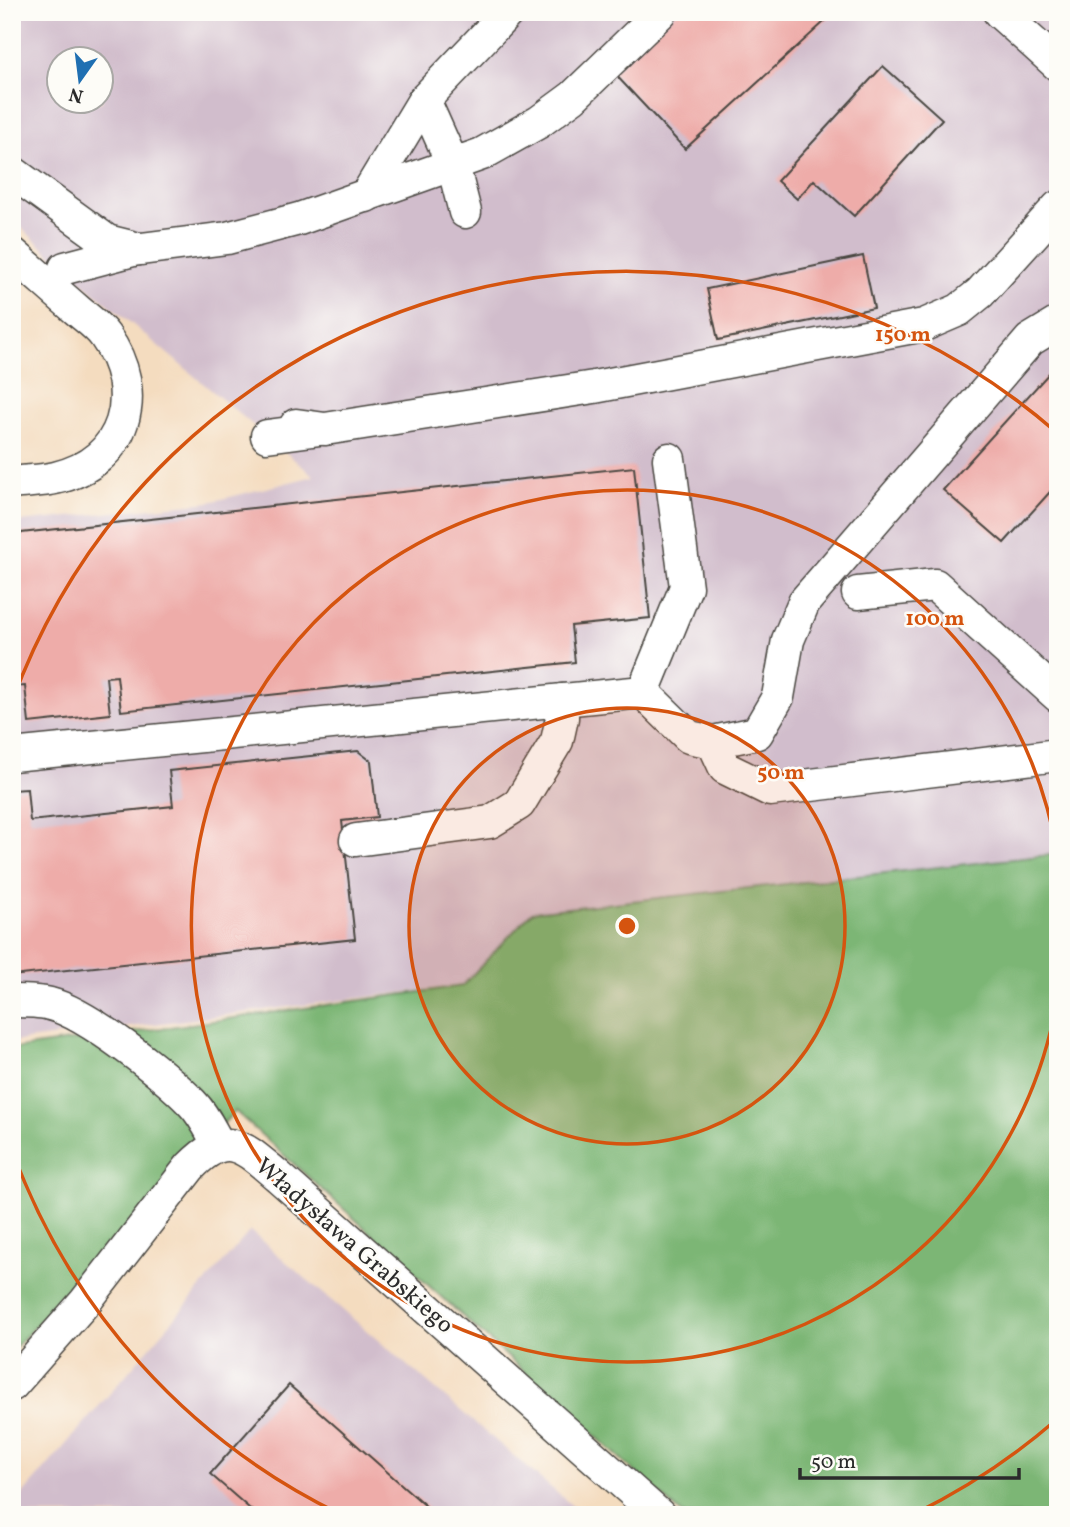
<svg xmlns="http://www.w3.org/2000/svg" width="1070" height="1527" font-family="Vollkorn,serif">
<style>
.industrial{fill:#d1bdcc;fill-rule:evenodd}
.forest{fill:#7bb674;stroke:#537050;stroke-width:2}
.building{fill:#eeaca9}
.lines{fill:none;stroke-linecap:round;stroke-linejoin:round}
.minor-casing{stroke:#494641;stroke-width:35}
.minor{stroke:#fff;stroke-width:32}
.ring{fill:none;stroke:#d5540f;stroke-width:3.5}
.labels{text-anchor:middle;stroke-width:5;stroke-linejoin:round;paint-order:stroke}
.street-label{font-size:24px;fill:#2b2b2b;stroke:#fdfcf7}
.centre{fill:#d5540f;stroke:#fdfcf7;stroke-width:3.5}
.ring-label{font-size:21px;text-anchor:middle;font-weight:bold;fill:#d5540f;stroke:#fdfcf7;stroke-width:5;stroke-linejoin:round;paint-order:stroke}
</style>
<rect width="100%" height="100%" fill="#fdfcf7"/>
<filter id="ink" filterUnits="userSpaceOnUse"><feTurbulence type="fractalNoise" baseFrequency=".0143" numOctaves="2"/><feDisplacementMap in="SourceGraphic" scale="14" xChannelSelector="R" yChannelSelector="G"/><feConvolveMatrix kernelMatrix="1 2 1 2 8 2 1 2 1" color-interpolation-filters="sRGB"/></filter>
<filter id="wash" filterUnits="userSpaceOnUse"><feTurbulence type="fractalNoise" baseFrequency=".00686" numOctaves="4" result="noise"/><feDisplacementMap in="SourceGraphic" scale="28" xChannelSelector="R" yChannelSelector="G"/><feGaussianBlur stdDeviation="1.57" result="paint"/><feColorMatrix in="noise" values="0 0 0 0 0 0 0 0 0 0 0 0 0 0 0 0 0 1.4 0 .05"/><feComposite in="paint" operator="in"/></filter>
<g filter="url(#wash)">
<rect width="100%" height="100%" fill="#f4dcbf"/>
<!-- industrial -->
<g class="industrial">
<path d="M12 12H1058V853L534 914 462 985 12 1042V523L210 502 314 476 65 268 12 219ZM60 60H102V102H60Z"/>
<polygon points="250,1231 583,1515 12,1515 12,1507"/>
</g>
<!-- forest -->
<polygon class="forest" points="1058,854 1058,1515 683,1515 235,1111 12,1351 12,1049 462,986 532,912"/>
<g id="blocks">
<!-- building -->
<g class="building">
<polygon points="677,12 835,12 685,149 613,72"/>
<polygon points="883,66 942,119 854,216 814,180 797,199 777,181"/>
<polygon points="863,256 874,308 718,340 707,289"/>
<polygon points="1051,371 1058,377 1058,483 1004,543 943,490"/>
<polygon points="634,467 650,618 571,626 575,662 121,711 117,676 106,677 110,714 29,723 25,686 12,687 12,534"/>
<polygon points="358,751 371,761 377,817 342,821 355,939 12,976 12,790 27,789 30,821 173,806 169,771"/>
<polygon points="289,1385 436,1515 257,1515 210,1474"/>
</g>
</g>
</g>
<g filter="url(#ink)">
<use href="#blocks" fill-opacity="0" stroke="#494641" stroke-width="2"/>
<g class="lines">
<!-- minor casing -->
<g class="minor-casing">
<g id="minor">
<polyline points="999,12 1058,65"/>
<polyline points="424,100 453,165 465,212"/>
<polyline points="12,172 107,241 139,249"/>
<polyline points="366,196 424,100 508,12"/>
<path d="M12 253C34 272 55 291 77 310 86 318 98 326 105 336 145 392 127 462 55 478 42 481 26 481 12 483"/>
<polyline points="65,268 133,250 227,238 299,219 482,154 539,122 573,97 661,12"/>
<polyline points="296,425 325,429 594,387 924,325 959,310 980,293 1058,207"/>
<polyline points="267,436 320,429"/>
<polyline points="858,593 935,585 1058,696"/>
<polyline points="643,692 686,587 669,459"/>
<polyline points="713,742 725,768 770,790 1058,755"/>
<polyline points="12,755 643,692 689,737 713,742 757,733 778,697 788,640 804,602 1030,340 1058,323"/>
<polyline points="356,840 490,822 519,804 557,741 562,718 562,700"/>
<path d="M12 1001C24 1001 39 1001 50 1004 87 1013 165 1075 192 1103 204 1115 211 1131 219 1145"/>
<path d="M12 1385 85 1302 190 1167C228 1128 243 1147 279 1177L659 1515"/>
</g>
</g>
<!-- minor -->
<use href="#minor" class="minor"/>
</g>
</g>
<!-- distance rings -->
<circle cx="627" cy="926" r="218" fill="#d5540f" fill-opacity=".12"/>
<g class="ring">
<circle cx="627" cy="926" r="218"/>
<path d="M1058 994A436 436 0 1 1 1058 858"/>
<path d="M1056 1420A654 654 0 0 1 914 1514M340 1514A654 654 0 0 1 12 1150M12 702A654 654 0 0 1 1056 432"/>
</g>
<g class="labels">
<!-- street labels -->
<g class="street-label">
<text transform="translate(355 1245) rotate(41)" y="8">Władysława Grabskiego</text>
</g>
</g>
<circle cx="627" cy="926" r="10" class="centre"/>
<g class="ring-label">
<text x="903" y="341">150 m</text>
<text x="935" y="625">100 m</text>
<text x="781" y="779">50 m</text>
</g>
<!-- margin -->
<rect width="1070" height="1527" fill="none" stroke="#fdfcf7" stroke-width="42"/>
<!-- north arrow -->
<g transform="translate(80 80) rotate(194)"><circle r="33" fill="#fdfcf7" stroke="#a9a8a5" stroke-width="2"/>
<path d="M0-5L12 26L0 18L-12 26Z" fill="#1f6fb2"/>
<text y="-10" font-size="19" font-weight="bold" text-anchor="middle" fill="#2b2b2b">N</text>
</g>
<!-- scale -->
<path d="M800 1468v10h219v-10" fill="none" stroke="#2b2b2b" stroke-width="3.5"/>
<text x="811" y="1468" font-size="21" fill="#2b2b2b" stroke="#fdfcf7" stroke-width="5" paint-order="stroke">50 m</text>
</svg>
